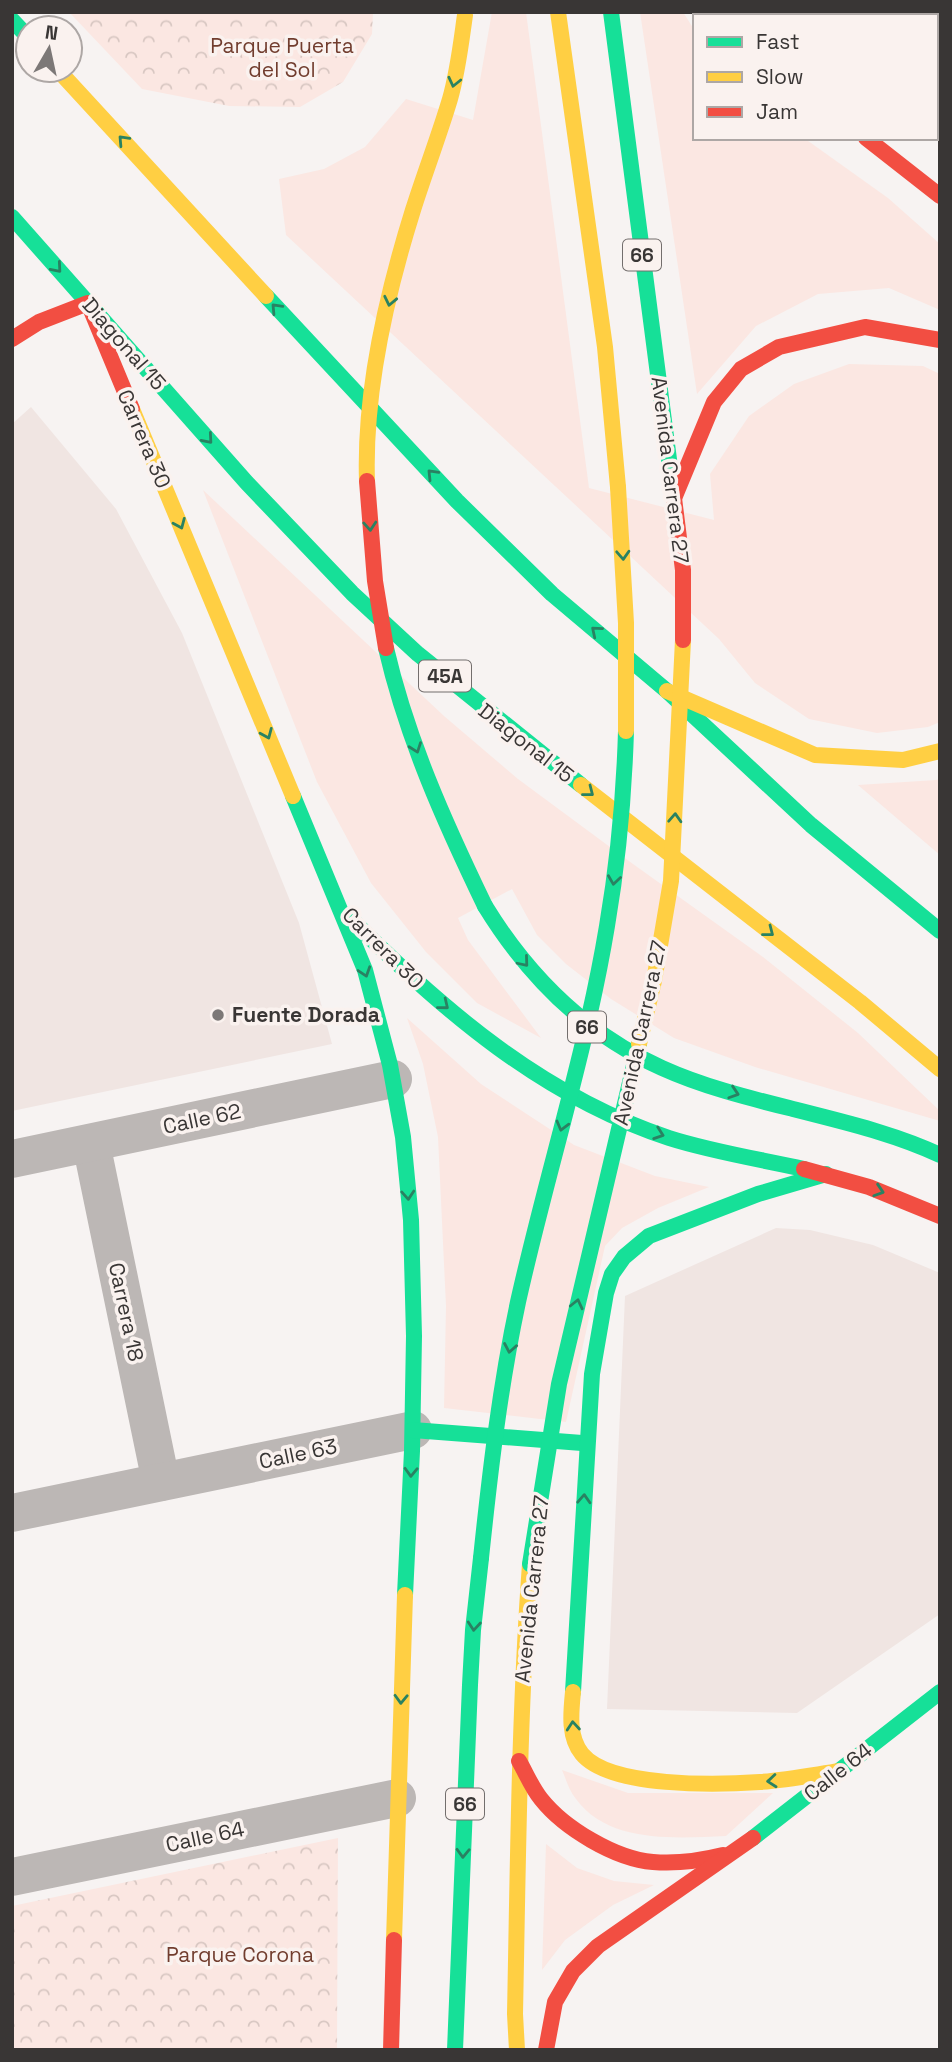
<svg xmlns="http://www.w3.org/2000/svg" width="952" height="2062" font-family="'Space Grotesk',sans-serif">
<style>
.built{fill:#f0e5e2}
.grass{fill:#fbe7e2}
.park{fill:url(#park-crowns)}
.lines{fill:none;stroke-linecap:round;stroke-linejoin:round}
.street{stroke:#bcb7b5;stroke-width:38}
.fast{stroke:#16e098;stroke-width:16}
.slow{stroke:#ffcf43;stroke-width:16}
.jam{stroke:#f24e42;stroke-width:16}
.fast-bridge{stroke:#16e098;stroke-width:16}
.slow-bridge{stroke:#ffcf43;stroke-width:16}
.jam-bridge{stroke:#f24e42;stroke-width:16}
.oneway{stroke:#298262}
.poi-dot{fill:#7c7877;stroke:#faf2ef;stroke-width:2.5}
.labels{text-anchor:middle;stroke-width:7;stroke-linejoin:round;paint-order:stroke}
.shield{fill:#faf2ef;stroke:#736e6d;stroke-width:2}
.shield-label{font-size:19px;font-weight:bold;fill:#393635}
.park-label{font-size:21px;fill:#713d2e;stroke:#faf2ef}
.street-label{font-size:21px;fill:#393635;stroke:#faf2ef}
.poi-label{font-size:21px;font-weight:bold;fill:#393635;stroke:#faf2ef;text-anchor:start}
</style>
<defs>
<pattern id="park-crowns" width="20" height="18" patternUnits="userSpaceOnUse" patternTransform="scale(1.75)"><rect width="20" height="18" fill="#fbe7e2"/><path d="M2 6a3 3 0 1 1 6 0M12 15a3 3 0 1 1 6 0" fill="none" stroke="#d8c7c2"/></pattern>
</defs>
<rect width="100%" height="100%" fill="#f7f3f2"/>
<!-- built -->
<g class="built">
<polygon points="31,407 116,509 182,633 299,923 332,1044 12,1111 12,424"/>
<polygon points="776,1228 810,1230 873,1245 940,1273 940,1614 797,1713 607,1709 625,1296"/>
</g>
<!-- grass -->
<g class="grass">
<polygon points="492,12 526,12 589,488 714,520 710,474 749,416 794,384 849,364 923,366 940,374 940,722 928,727 877,733 809,719 755,683 719,639 286,235 279,179 324,169 365,147 406,99 473,120"/>
<polygon points="640,12 683,12 695,31 695,138 804,138 888,198 940,244 940,310 889,288 818,294 756,326 697,394"/>
<polygon points="203,490 444,716 518,779 633,864 763,957 858,1033 940,1111 940,1121 755,1067 674,1038 611,999 566,964 537,935 512,889 458,918 468,940 541,1038 477,1003 426,952 371,883 317,782"/>
<polygon points="940,779 940,855 858,785 936,780"/>
<polygon points="407,1018 481,1084 574,1145 655,1176 709,1187 658,1208 622,1228 605,1246 566,1422 444,1408 446,1306 438,1137 423,1064"/>
<path d="M562 1770 628 1793H773L726 1836C676 1838 609 1844 576 1799 569 1791 566 1779 562 1770Z"/>
<polygon points="546,1844 577,1868 614,1881 654,1885 613,1905 565,1940 542,1970"/>
</g>
<!-- park -->
<g class="park">
<polygon points="69,12 373,12 372,34 343,82 300,107 229,106 142,89"/>
<polygon points="338,1838 337,2050 12,2050 12,1906"/>
</g>
<g class="lines">
<!-- street -->
<g class="street">
<polyline points="91,1143 161,1482"/>
<polyline points="12,1159 393,1079"/>
<polyline points="12,1513 413,1430"/>
<polyline points="12,1877 397,1798"/>
</g>
<!-- fast -->
<g class="fast">
<polyline points="611,12 674,498"/>
<polyline points="732,12 735,16"/>
<polyline points="12,20 28,37"/>
<polyline points="12,217 247,483 352,593 418,654 581,785"/>
<polyline points="266,296 457,501 552,594 667,691 811,825 940,931"/>
<polyline points="293,796 365,970 390,1065 403,1137 411,1220 414,1336 412,1451 405,1595"/>
<path d="M485 906C528 976 586 1034 662 1068 704 1087 749 1098 793 1109 843 1122 893 1133 940 1155"/>
<path d="M352 920C444 1011 544 1097 669 1138 713 1152 759 1159 804 1169"/>
<polyline points="413,1430 582,1443"/>
<polyline points="573,1692 592,1374 606,1293 612,1274 624,1257 649,1236 758,1194 826,1174"/>
<polyline points="753,1838 940,1692"/>
<polyline points="455,2050 470,1685 473,1630 481,1558"/>
</g>
<!-- slow -->
<g class="slow">
<polyline points="558,12 605,347 618,487"/>
<polyline points="58,70 266,296"/>
<polyline points="132,409 293,796"/>
<polyline points="667,691 815,755 903,760 940,751"/>
<polyline points="581,785 860,1002 940,1069"/>
<path d="M573 1692C571 1712 568 1737 582 1754 610 1788 719 1785 760 1782 787 1780 813 1775 840 1771"/>
<polyline points="394,1940 405,1595"/>
<path d="M517 2050 515 2014C518 1864 519 1714 530 1564"/>
</g>
<!-- jam -->
<g class="jam">
<polyline points="866,138 940,196"/>
<polyline points="12,339 39,322 88,303 132,409"/>
<polyline points="675,496 714,402 741,369 779,347 865,327 940,340"/>
<polyline points="804,1169 869,1187 940,1216"/>
<path d="M519 1761C526 1773 532 1788 541 1799 564 1828 615 1859 653 1862 677 1864 699 1861 723 1855"/>
<polyline points="391,2050 394,1940"/>
<polyline points="546,2050 555,2002 573,1971 598,1946 753,1838"/>
</g>
<!-- fast-bridge -->
<g class="fast-bridge">
<path d="M386 648C407 739 445 823 485 906"/>
<path d="M481 1558C490 1472 500 1386 518 1302 546 1176 586 1053 607 926 618 862 624 797 626 731"/>
<polyline points="530,1564 559,1384 639,1044"/>
</g>
<!-- slow-bridge -->
<g class="slow-bridge">
<path d="M367 481C364 394 387 293 413 210 425 172 439 136 450 99 458 71 461 43 465 15"/>
<polyline points="618,487 626,623 626,731"/>
<polyline points="639,1044 654,981 671,881 683,640"/>
</g>
<!-- jam-bridge -->
<g class="jam-bridge">
<polyline points="367,481 375,581 386,648"/>
<polyline points="674,498 683,570 683,640"/>
</g>
</g>
<!-- one-way arrows -->
<defs><path id="oneway-chevron" d="M-2-3.5L2.5 0L-2 3.5" fill="none" stroke-width="1.6" stroke-linecap="round" stroke-linejoin="round" transform="scale(1.75)"/></defs>
<g class="oneway">
<use href="#oneway-chevron" transform="translate(454 82) rotate(103)"/>
<use href="#oneway-chevron" transform="translate(123 140) rotate(-133)"/>
<use href="#oneway-chevron" transform="translate(57 268) rotate(49)"/>
<use href="#oneway-chevron" transform="translate(390 301) rotate(102)"/>
<use href="#oneway-chevron" transform="translate(276 308) rotate(-133)"/>
<use href="#oneway-chevron" transform="translate(208 439) rotate(49)"/>
<use href="#oneway-chevron" transform="translate(432 474) rotate(-134)"/>
<use href="#oneway-chevron" transform="translate(180 524) rotate(67)"/>
<use href="#oneway-chevron" transform="translate(370 526) rotate(86)"/>
<use href="#oneway-chevron" transform="translate(623 555) rotate(87)"/>
<use href="#oneway-chevron" transform="translate(596 631) rotate(-140)"/>
<use href="#oneway-chevron" transform="translate(267 734) rotate(67)"/>
<use href="#oneway-chevron" transform="translate(416 748) rotate(70)"/>
<use href="#oneway-chevron" transform="translate(589 792) rotate(38)"/>
<use href="#oneway-chevron" transform="translate(675 818) rotate(-87)"/>
<use href="#oneway-chevron" transform="translate(614 880) rotate(98)"/>
<use href="#oneway-chevron" transform="translate(769 932) rotate(38)"/>
<use href="#oneway-chevron" transform="translate(524 962) rotate(50)"/>
<use href="#oneway-chevron" transform="translate(365 972) rotate(72)"/>
<use href="#oneway-chevron" transform="translate(444 1005) rotate(39)"/>
<use href="#oneway-chevron" transform="translate(734 1093) rotate(18)"/>
<use href="#oneway-chevron" transform="translate(562 1126) rotate(105)"/>
<use href="#oneway-chevron" transform="translate(659 1134) rotate(19)"/>
<use href="#oneway-chevron" transform="translate(879 1191) rotate(18)"/>
<use href="#oneway-chevron" transform="translate(408 1195) rotate(86)"/>
<use href="#oneway-chevron" transform="translate(577 1304) rotate(-77)"/>
<use href="#oneway-chevron" transform="translate(510 1348) rotate(100)"/>
<use href="#oneway-chevron" transform="translate(411 1472) rotate(92)"/>
<use href="#oneway-chevron" transform="translate(584 1499) rotate(-87)"/>
<use href="#oneway-chevron" transform="translate(474 1626) rotate(95)"/>
<use href="#oneway-chevron" transform="translate(401 1699) rotate(92)"/>
<use href="#oneway-chevron" transform="translate(573 1726) rotate(-95)"/>
<use href="#oneway-chevron" transform="translate(772 1781) rotate(175)"/>
<use href="#oneway-chevron" transform="translate(463 1853) rotate(92)"/>
</g>
<!-- markers -->
<circle class="poi-dot" cx="218" cy="1015" r="7"/>
<g class="labels">
<!-- shield labels -->
<g class="shield">
<rect x="623" y="239.5" width="38" height="31" rx="5"/>
<rect x="419" y="660.5" width="52" height="31" rx="5"/>
<rect x="568" y="1011.5" width="38" height="31" rx="5"/>
<rect x="446" y="1788.5" width="38" height="31" rx="5"/>
</g>
<g class="shield-label">
<text x="642" y="262">66</text>
<text x="445" y="683">45A</text>
<text x="587" y="1034">66</text>
<text x="465" y="1811">66</text>
</g>
<!-- park labels -->
<g class="park-label">
<text x="282" y="53">Parque Puerta<tspan x="282" dy="24">del Sol</tspan></text>
<text x="240" y="1962">Parque Corona</text>
</g>
<!-- street labels -->
<g class="street-label">
<text transform="translate(124 344) rotate(49)" y="7">Diagonal 15</text>
<text transform="translate(144 439) rotate(67)" y="7">Carrera 30</text>
<text transform="translate(670 470) rotate(83)" y="7">Avenida Carrera 27</text>
<text transform="translate(526 743) rotate(38)" y="7">Diagonal 15</text>
<text transform="translate(383 948) rotate(45)" y="7">Carrera 30</text>
<text transform="translate(640 1033) rotate(-78)" y="7">Avenida Carrera 27</text>
<text transform="translate(202 1119) rotate(-12)" y="7">Calle 62</text>
<text transform="translate(126 1312) rotate(78)" y="7">Carrera 18</text>
<text transform="translate(298 1454) rotate(-12)" y="7">Calle 63</text>
<text transform="translate(532 1589) rotate(-84)" y="7">Avenida Carrera 27</text>
<text transform="translate(838 1772) rotate(-38)" y="7">Calle 64</text>
<text transform="translate(205 1837) rotate(-12)" y="7">Calle 64</text>
</g>
<!-- poi labels -->
<g class="poi-label">
<text x="232" y="1022">Fuente Dorada</text>
</g>
</g>
<!-- border -->
<rect width="952" height="2062" fill="none" stroke="#393635" stroke-width="28"/>
<!-- legend -->
<rect x="693" y="14" width="245" height="126" fill="#faf2ef" stroke="#ada7a5" stroke-width="2"/>
<rect x="707" y="37" width="35" height="10" fill="#16e098" stroke="#ada7a5" stroke-width="2"/>
<text x="756" y="49" font-size="21" fill="#393635">Fast</text>
<rect x="707" y="72" width="35" height="10" fill="#ffcf43" stroke="#ada7a5" stroke-width="2"/>
<text x="756" y="84" font-size="21" fill="#393635">Slow</text>
<rect x="707" y="107" width="35" height="10" fill="#f24e42" stroke="#ada7a5" stroke-width="2"/>
<text x="756" y="119" font-size="21" fill="#393635">Jam</text>
<!-- north arrow -->
<g transform="translate(49 49) rotate(9)"><circle r="33" fill="#faf2ef" stroke="#ada7a5" stroke-width="2"/>
<path d="M0-5L12 26L0 18L-12 26Z" fill="#7c7877"/>
<text y="-10" font-size="19" font-weight="bold" text-anchor="middle" fill="#393635">N</text>
</g>
</svg>
